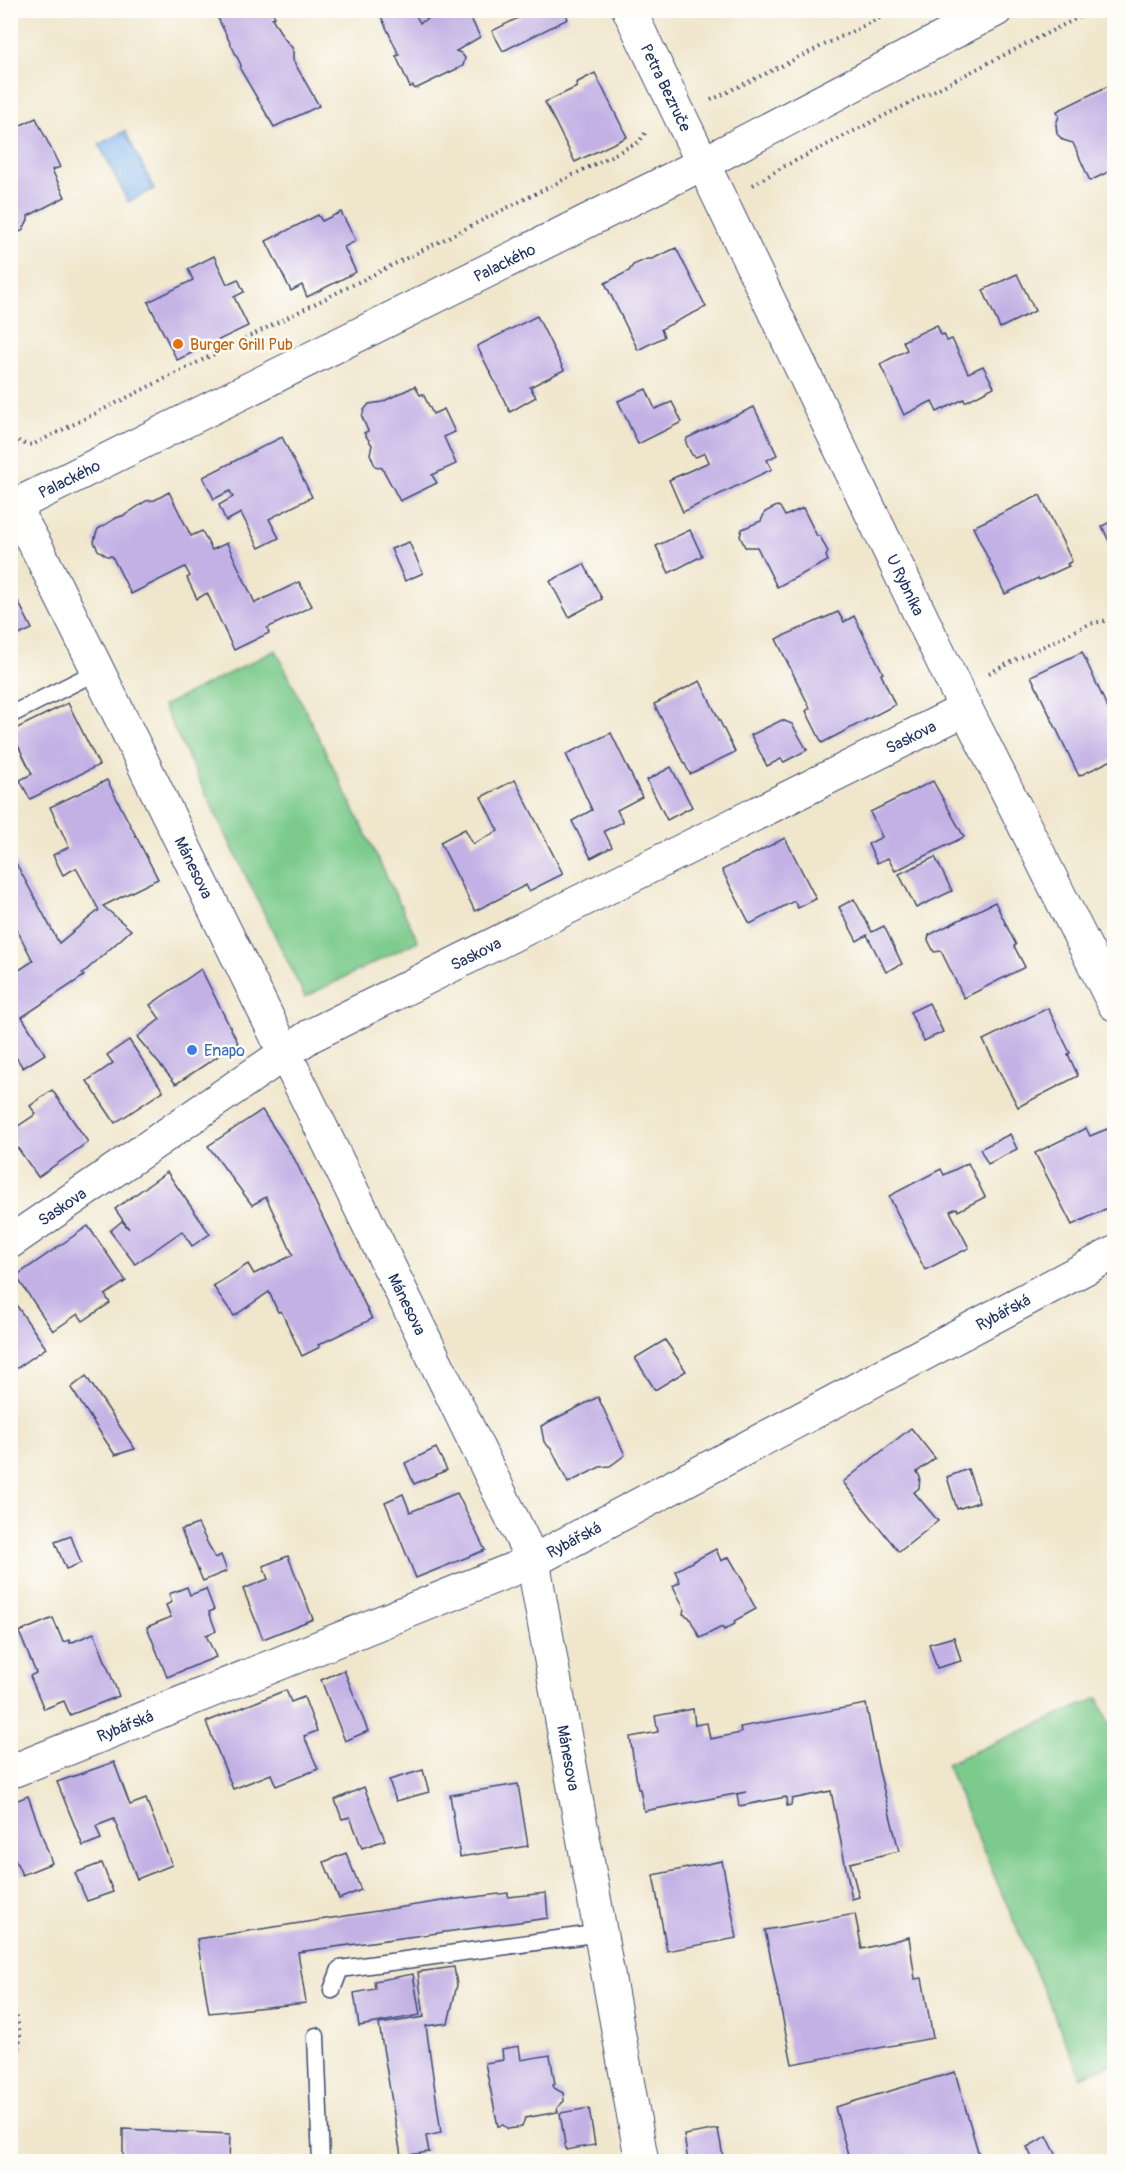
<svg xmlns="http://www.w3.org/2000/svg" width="1125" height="2172" font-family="Pangolin,sans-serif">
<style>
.green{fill:#7bcb8c;stroke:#4b7d75;stroke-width:1.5}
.water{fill:#7db3ec;stroke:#4c71a5;stroke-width:1.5}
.building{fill:#c3b1e5}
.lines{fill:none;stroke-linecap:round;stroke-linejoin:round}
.service-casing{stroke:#3b4a6e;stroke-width:19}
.minor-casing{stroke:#3b4a6e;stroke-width:35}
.path{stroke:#3b4a6e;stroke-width:4;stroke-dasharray:1.5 4.5;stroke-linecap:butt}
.service{stroke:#fff;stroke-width:16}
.minor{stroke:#fff;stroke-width:33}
.food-dot{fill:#e8710a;stroke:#fdfcf7;stroke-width:2}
.shop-dot{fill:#3f7fe0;stroke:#fdfcf7;stroke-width:2}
.labels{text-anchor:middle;stroke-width:5;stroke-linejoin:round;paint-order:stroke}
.street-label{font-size:16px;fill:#1b2f5e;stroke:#fdfcf7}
.food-label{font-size:16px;fill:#c56008;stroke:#fdfcf7;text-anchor:start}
.shop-label{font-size:16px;fill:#366cbe;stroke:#fdfcf7;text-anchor:start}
</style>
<rect width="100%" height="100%" fill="#fdfcf7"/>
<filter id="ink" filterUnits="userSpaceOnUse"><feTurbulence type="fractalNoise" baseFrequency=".0167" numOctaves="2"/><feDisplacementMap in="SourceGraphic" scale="12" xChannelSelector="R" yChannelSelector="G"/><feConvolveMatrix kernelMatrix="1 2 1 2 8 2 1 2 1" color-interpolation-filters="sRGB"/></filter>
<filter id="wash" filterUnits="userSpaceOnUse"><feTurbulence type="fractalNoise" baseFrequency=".008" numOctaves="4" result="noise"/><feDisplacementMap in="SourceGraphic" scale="24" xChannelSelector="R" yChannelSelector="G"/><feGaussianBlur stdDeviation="1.35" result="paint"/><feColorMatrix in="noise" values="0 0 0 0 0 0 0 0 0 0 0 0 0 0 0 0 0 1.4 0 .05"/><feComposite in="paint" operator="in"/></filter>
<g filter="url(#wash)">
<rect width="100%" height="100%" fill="#f0e6cc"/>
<!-- green -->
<g class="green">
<polygon points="276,650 418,941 305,997 163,706"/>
<polygon points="1098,1698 1114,1736 1114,2063 1081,2077 946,1764"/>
</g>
<!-- water -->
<polygon class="water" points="125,131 154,189 128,202 99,144"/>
<g id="blocks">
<!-- building -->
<g class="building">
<polygon points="234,10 271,10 275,17 272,18 283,37 293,49 293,60 319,106 274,127 240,69 241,65 218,18"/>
<polygon points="378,10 413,10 420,23 443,10 467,10 480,37 456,51 461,53 465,58 463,66 415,89 413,86 410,87 396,56 399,55"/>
<polygon points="534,10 564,10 568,19 503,51 492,31"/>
<polygon points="595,73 627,137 575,162 545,102 577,87 576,83"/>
<polygon points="1114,83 1114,169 1090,181 1073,143 1063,140 1057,134 1056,124 1059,116 1057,111"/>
<polygon points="36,118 60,167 52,170 65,197 28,216 28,220 22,231 10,235 10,130"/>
<polygon points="341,212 356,241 344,247 356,272 307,297 302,285 291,291 266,241 318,215 322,221"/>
<polygon points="676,248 706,307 661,329 664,337 638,350 605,283 629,271 633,265 647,259 652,259"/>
<polygon points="214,256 227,284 238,279 244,292 234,297 248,326 177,360 148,302 193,280 188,269"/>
<polygon points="1017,274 1035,311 1000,328 983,290"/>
<polygon points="537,316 564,370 530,387 536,397 510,412 477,346"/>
<polygon points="937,325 941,335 944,334 947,341 952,339 968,373 983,366 994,387 965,402 964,399 937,412 932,401 904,415 880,364 907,350 903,341"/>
<polygon points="415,386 420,395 423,394 433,414 444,409 455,432 444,437 456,464 432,475 437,483 400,501 382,468 375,466 370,454 372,445 364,433 368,431 362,417 364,410 369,404 382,402"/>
<polygon points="646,389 655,409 672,402 682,422 638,444 618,401"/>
<polygon points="754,407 777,455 767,460 772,469 683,512 669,480 709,462 705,453 696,457 692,455 686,443 687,438"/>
<polygon points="282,437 312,497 269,519 279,538 259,548 241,513 226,521 219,505 233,497 230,491 214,499 203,477"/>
<polygon points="169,492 191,536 202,531 212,550 227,543 255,603 299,582 312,606 267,628 269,633 234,650 207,593 197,599 187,578 190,576 185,567 131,594 112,556 107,556 98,550 94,542 96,534 98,529 116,518 125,515 146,501 155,500"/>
<polygon points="1040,495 1072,561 1067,564 1069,566 1039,580 1038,578 1005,594 973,527"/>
<polygon points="777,506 780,507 785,516 803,508 817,536 820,536 828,552 826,556 828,561 777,587 757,547 745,547 740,536 742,529 761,521 765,512"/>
<polygon points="1114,520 1114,552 1102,526"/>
<polygon points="690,530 702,556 669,573 656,546"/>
<polygon points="409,542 423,573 405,581 391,549"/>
<polygon points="584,564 602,599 569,617 550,581"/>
<polygon points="10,585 32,629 10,639"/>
<polygon points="838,612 844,622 854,616 883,673 881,674 895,705 822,743 806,711 810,708 776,639"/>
<polygon points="1082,652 1114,722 1114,759 1079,776 1031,676"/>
<polygon points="700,681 735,752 690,774 654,704"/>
<polygon points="68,703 99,765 30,799 20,780 32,774 11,731"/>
<polygon points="782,720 792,724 807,750 784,762 781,759 767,766 751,735"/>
<polygon points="611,733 642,797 617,810 623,822 604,831 612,847 591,858 572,821 592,810 566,754"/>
<polygon points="671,767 692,807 667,820 647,780"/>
<polygon points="107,780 158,879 103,906 131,930 82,974 84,976 22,1017 45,1054 23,1068 10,1048 10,976 33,961 10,916 10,852 59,943 99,910 76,868 63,875 53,855 69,847 50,807"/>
<polygon points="515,780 563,874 529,891 526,885 475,911 440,842 465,829 473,844 498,831 481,797"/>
<polygon points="933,781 964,837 895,871 888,858 877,863 868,844 882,837 870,812"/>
<polygon points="785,838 816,899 798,908 794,901 750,924 722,870"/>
<polygon points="935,857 952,891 916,908 899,874"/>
<polygon points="854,899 872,932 884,926 902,964 886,972 867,935 857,941 839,907"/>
<polygon points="995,902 1016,945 1014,946 1025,967 964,998 941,951 934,952 928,940 929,935"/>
<polygon points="201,969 238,1043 176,1084 137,1037 160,1019 150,1005"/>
<polygon points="929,1003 943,1032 924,1041 910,1012"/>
<polygon points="1048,1008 1070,1053 1068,1054 1078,1076 1018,1107 983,1040"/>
<polygon points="129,1040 163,1091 115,1123 87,1081 113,1063 107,1055"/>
<polygon points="52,1090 88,1142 38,1177 10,1137 10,1116 18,1126 36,1114 30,1106"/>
<polygon points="262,1110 294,1158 372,1319 318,1345 320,1347 302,1356 281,1311 278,1312 269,1292 234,1316 213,1286 248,1264 254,1274 293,1255 266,1197 252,1205 208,1146"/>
<polygon points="1086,1128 1090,1136 1107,1129 1114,1144 1114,1205 1072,1225 1035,1153"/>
<polygon points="1010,1134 1017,1149 988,1164 980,1149"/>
<polygon points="968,1163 985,1197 958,1211 957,1208 950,1211 969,1248 925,1270 889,1196 941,1169 944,1175"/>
<polygon points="167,1172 210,1234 192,1246 182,1231 135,1264 110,1231 122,1221 129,1229 115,1209"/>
<polygon points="88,1226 126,1281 105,1295 110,1303 83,1321 78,1314 53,1331 16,1276"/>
<polygon points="10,1296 46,1348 10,1373"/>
<polygon points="665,1340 686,1371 655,1390 635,1358"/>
<polygon points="86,1376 135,1449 115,1455 71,1388"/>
<polygon points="598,1397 625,1455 610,1466 600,1467 568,1483 552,1450 544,1442 541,1426"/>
<polygon points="911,1428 935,1458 917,1472 920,1477 919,1488 914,1492 938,1521 899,1552 843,1482"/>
<polygon points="436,1448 447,1470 414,1484 405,1463"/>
<polygon points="968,1469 979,1502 957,1509 947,1477"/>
<polygon points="457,1493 485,1550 416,1578 385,1502 403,1494 410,1512"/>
<polygon points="198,1524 215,1558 221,1555 227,1571 203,1581 181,1530"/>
<polygon points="71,1536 81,1563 66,1569 55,1542"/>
<polygon points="716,1549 721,1561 729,1557 747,1588 745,1589 756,1609 734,1621 735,1624 724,1630 722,1627 700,1638 689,1617 683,1614 684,1608 673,1586 680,1582 675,1571"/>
<polygon points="288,1556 313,1619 263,1639 243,1589 268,1579 263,1566"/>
<polygon points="187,1587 190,1595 206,1589 214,1610 209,1612 216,1631 206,1635 216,1657 167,1677 147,1627 171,1617 166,1605 172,1602 169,1594"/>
<polygon points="53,1618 63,1642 70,1640 70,1643 94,1633 119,1696 70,1715 64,1701 44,1709 30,1676 36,1673 19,1632"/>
<polygon points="954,1637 961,1661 937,1668 929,1644"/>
<polygon points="344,1670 368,1731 345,1741 321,1680"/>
<polygon points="286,1690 291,1702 304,1697 317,1731 304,1736 318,1769 276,1786 271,1774 233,1789 206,1722"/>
<polygon points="866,1704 878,1767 899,1851 850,1863 859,1897 852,1899 831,1791 792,1799 791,1805 787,1806 786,1797 739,1806 737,1794 746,1792 644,1811 640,1789 638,1789 630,1737 658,1732 655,1716 693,1709 695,1725 707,1723 710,1739 741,1733 740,1727"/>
<polygon points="114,1762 130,1805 146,1799 172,1865 137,1879 114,1819 96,1826 101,1839 83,1846 57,1782"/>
<polygon points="423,1770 429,1792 396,1801 389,1780"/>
<polygon points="518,1784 528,1846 460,1857 450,1795"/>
<polygon points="364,1787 385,1840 362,1848 350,1817 342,1819 335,1800"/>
<polygon points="28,1796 52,1863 22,1875 15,1859 10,1860 10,1803"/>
<polygon points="346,1853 361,1890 339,1899 324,1862"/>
<polygon points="722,1861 737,1938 667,1951 653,1875"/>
<polygon points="102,1863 113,1892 87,1901 75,1873"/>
<polygon points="508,1893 508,1897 546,1893 548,1918 298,1952 306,2003 209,2013 197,1939 448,1900"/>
<polygon points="855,1914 862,1949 909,1937 915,1979 922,1978 933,2038 792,2064 765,1930"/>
<polygon points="454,1967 457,1985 448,2023 426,2026 441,2133 426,2136 429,2152 401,2156 379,2024 424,2017 418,1972"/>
<polygon points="413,1974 420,2015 359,2026 354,1993 375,1989 374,1981"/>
<polygon points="519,2046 521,2060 550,2055 555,2084 553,2085 554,2088 563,2093 564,2101 557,2108 558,2112 525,2118 522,2127 508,2129 503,2125 498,2126 485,2063 503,2060 502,2049"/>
<polygon points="955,2072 981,2162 850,2162 835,2107"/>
<polygon points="589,2108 595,2145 566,2150 560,2113"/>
<polygon points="123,2129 230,2134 229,2162 123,2162"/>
<polygon points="718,2129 724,2162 688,2162 684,2135"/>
<polygon points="1047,2136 1060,2162 1034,2162 1027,2147"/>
</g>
</g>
</g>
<g filter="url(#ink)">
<use href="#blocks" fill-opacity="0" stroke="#3b4a6e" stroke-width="1.5"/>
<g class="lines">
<!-- service casing -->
<g class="service-casing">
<g id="service">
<polyline points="10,715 98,671"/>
<polyline points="332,1990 340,1969 601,1933"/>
<polyline points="316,2036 321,2162"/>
</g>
</g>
<!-- minor casing -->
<g class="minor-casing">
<g id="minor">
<path id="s1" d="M629 10 956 689 1114 1004"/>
<path id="s2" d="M10 500 39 552 98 671 533 1561 642 2162"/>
<path id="s3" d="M10 508 704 163 996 10"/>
<path id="s4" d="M10 1242 310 1036 966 709"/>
<path id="s5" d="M10 1772 533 1561 1114 1253"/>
</g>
</g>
<!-- path -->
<g class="path">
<polyline points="711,100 896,10"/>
<polyline points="753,185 783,167 1093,10"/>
<path d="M10 432C16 441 24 446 34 444L639 142 647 130"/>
<polyline points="10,448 21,443"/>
<polyline points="989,673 1089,624 1108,620 1114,623"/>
<path d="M10 2000C17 2019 28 2044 10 2060"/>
</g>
<!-- service -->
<use href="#service" class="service"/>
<!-- minor -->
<use href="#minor" class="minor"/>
</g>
</g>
<!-- markers -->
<circle class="food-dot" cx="178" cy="344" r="6"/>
<circle class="shop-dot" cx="192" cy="1050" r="6"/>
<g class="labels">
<!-- street labels -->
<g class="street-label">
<text dy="6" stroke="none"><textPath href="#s1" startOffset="86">Petra Bezruče</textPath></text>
<text dy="6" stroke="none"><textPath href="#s3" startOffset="552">Palackého</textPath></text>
<text dy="6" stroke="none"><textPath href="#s3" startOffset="66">Palackého</textPath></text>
<text dy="6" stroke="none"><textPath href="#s1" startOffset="638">U Rybníka</textPath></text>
<text dy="6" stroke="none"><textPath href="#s4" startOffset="1035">Saskova</textPath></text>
<text dy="6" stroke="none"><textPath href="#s2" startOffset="411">Mánesova</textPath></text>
<text dy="6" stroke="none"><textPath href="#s4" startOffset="549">Saskova</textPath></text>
<text dy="6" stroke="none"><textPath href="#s4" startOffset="63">Saskova</textPath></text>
<text dy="6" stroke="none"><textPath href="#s2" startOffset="897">Mánesova</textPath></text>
<text dy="6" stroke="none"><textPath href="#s5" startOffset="1096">Rybářská</textPath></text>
<text dy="6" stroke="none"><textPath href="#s5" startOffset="610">Rybářská</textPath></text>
<text dy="6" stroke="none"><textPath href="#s5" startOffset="124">Rybářská</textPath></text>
<text dy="6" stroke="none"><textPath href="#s2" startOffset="1383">Mánesova</textPath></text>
</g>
<!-- food labels -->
<g class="food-label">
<text x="190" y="350">Burger Grill Pub</text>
</g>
<!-- shop labels -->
<g class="shop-label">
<text x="204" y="1056">Enapo</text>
</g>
</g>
<!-- margin -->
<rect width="1125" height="2172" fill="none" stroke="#fdfcf7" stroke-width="36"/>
</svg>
